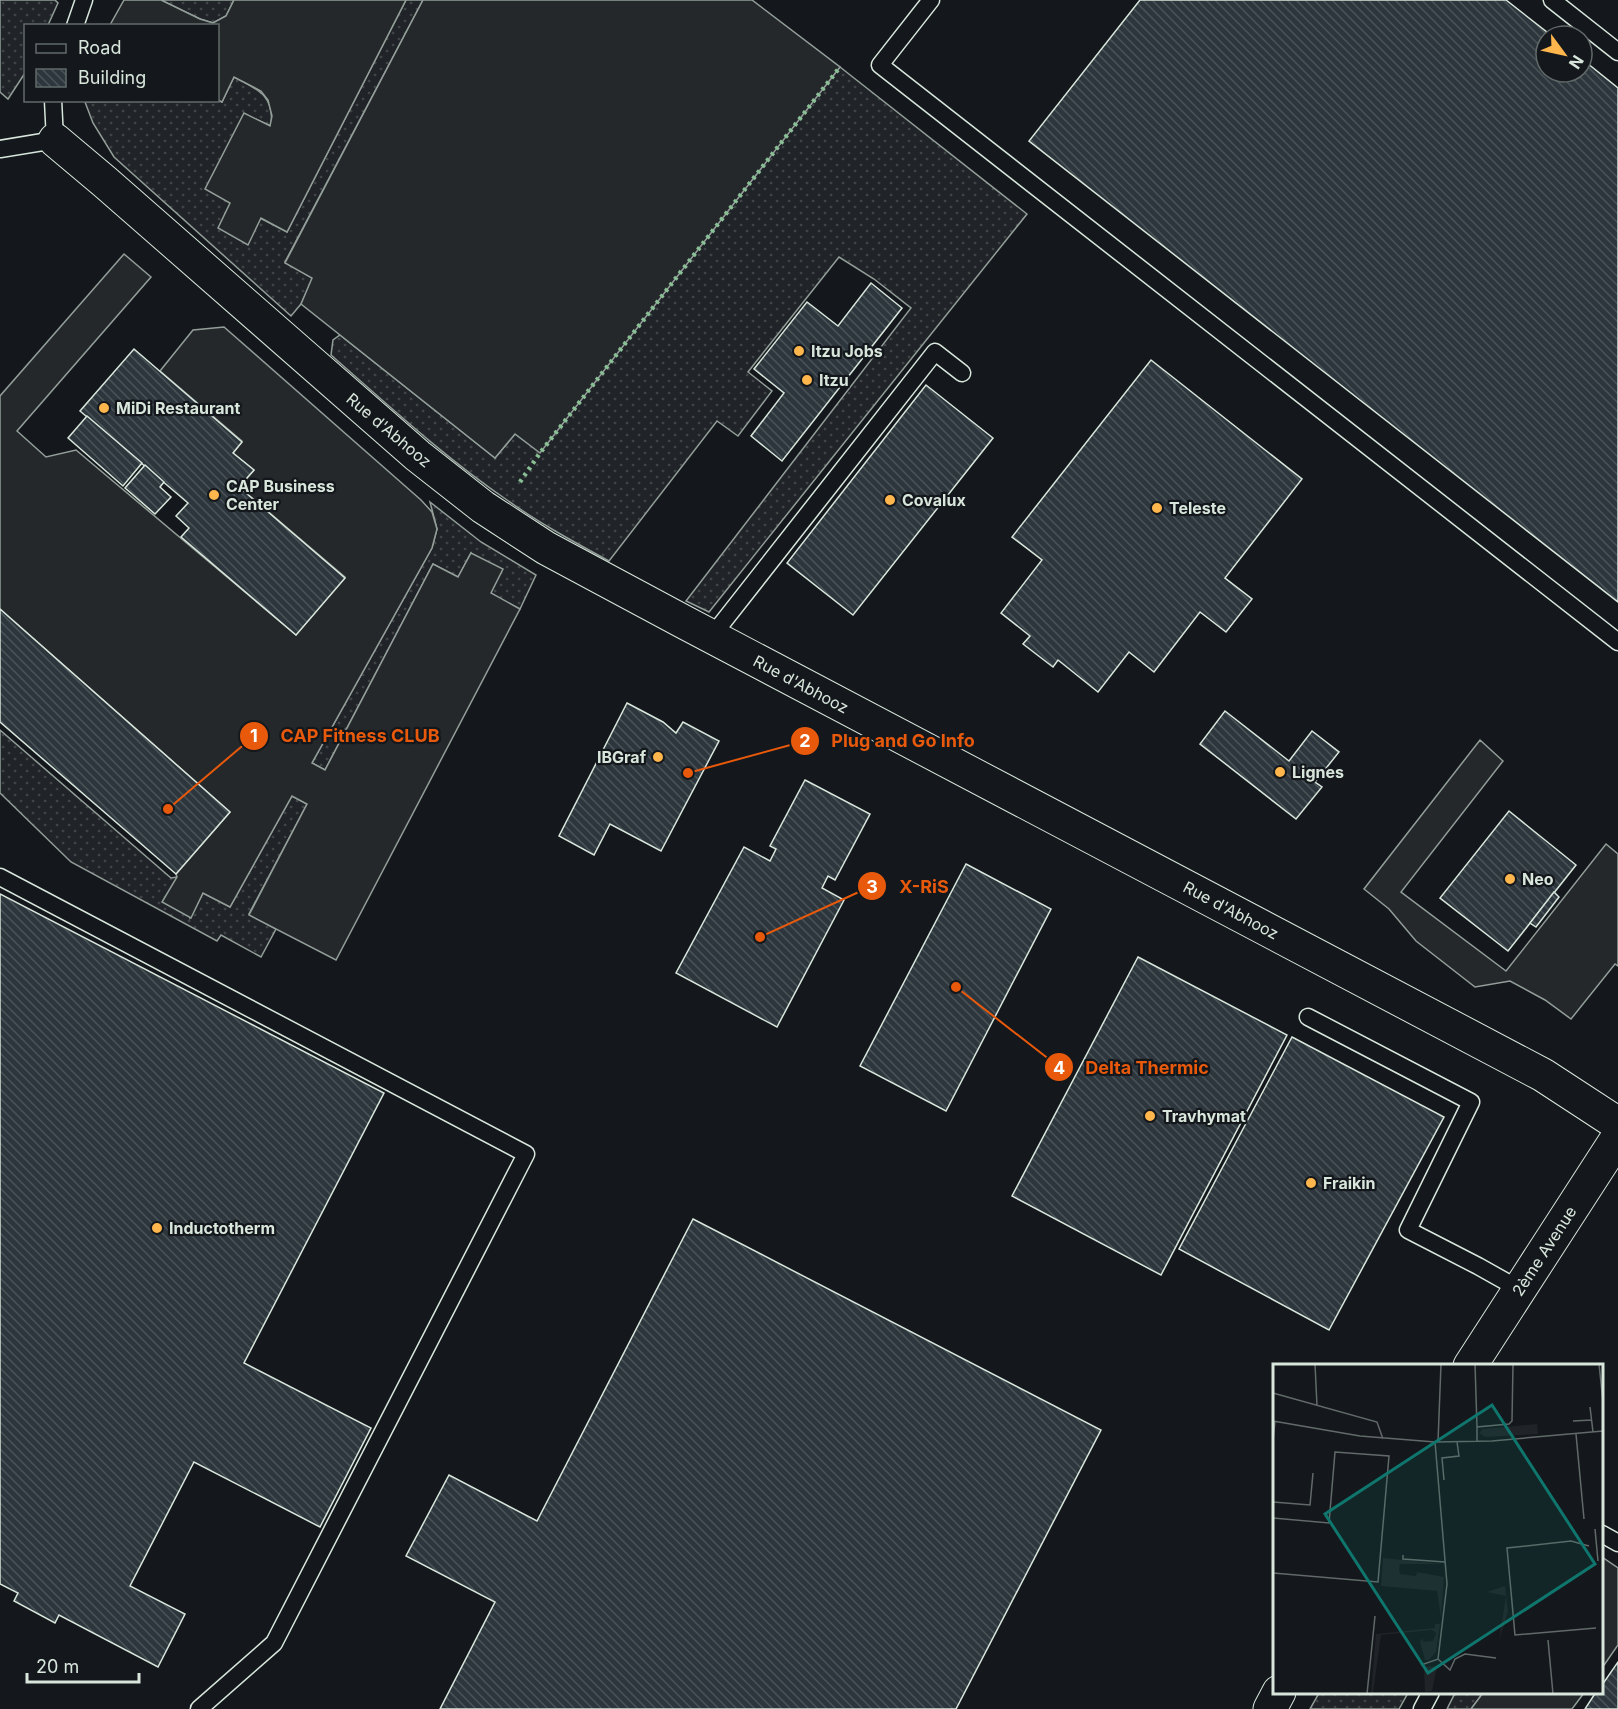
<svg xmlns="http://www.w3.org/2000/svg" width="1618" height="1709" font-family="Inter,sans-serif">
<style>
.grass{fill:url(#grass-dots);stroke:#939e99;stroke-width:1.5}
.parking{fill:#24282b;stroke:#939e99;stroke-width:1.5}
.building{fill:url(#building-back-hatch);stroke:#d8e6dc;stroke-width:1.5}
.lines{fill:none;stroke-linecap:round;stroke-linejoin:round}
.lane-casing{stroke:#d8e6dc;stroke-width:19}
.street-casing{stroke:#d8e6dc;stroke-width:35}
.secondary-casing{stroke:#d8e6dc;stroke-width:35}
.lane{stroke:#14181c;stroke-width:16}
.street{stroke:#14181c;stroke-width:33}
.secondary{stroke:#14181c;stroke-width:33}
.hedge{stroke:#8ac095;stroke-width:4.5;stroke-dasharray:3 4.5;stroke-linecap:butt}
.poi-dot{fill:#ffb74d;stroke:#14181c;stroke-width:2}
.labels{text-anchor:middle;stroke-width:4.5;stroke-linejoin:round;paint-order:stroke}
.poi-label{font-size:16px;font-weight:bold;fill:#d8e6dc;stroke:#14181c;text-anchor:start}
.street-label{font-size:16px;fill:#d8e6dc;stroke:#14181c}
.inset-road{fill:none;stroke:#626a69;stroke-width:1.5}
.view{fill:#0f766e;fill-opacity:0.15;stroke:#0f766e;stroke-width:3}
.inset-edge{fill:none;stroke:#d8e6dc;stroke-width:3}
.leader{fill:none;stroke:#e8590c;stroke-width:2}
.callout-dot{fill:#e8590c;stroke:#14181c;stroke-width:2}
.mark-label{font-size:18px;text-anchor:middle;font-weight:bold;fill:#fff}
.callout-label{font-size:18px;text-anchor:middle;font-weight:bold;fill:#e8590c;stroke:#14181c;stroke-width:4.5;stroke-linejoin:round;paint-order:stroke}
</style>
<defs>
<pattern id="grass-dots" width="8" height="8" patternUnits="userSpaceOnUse" patternTransform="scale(1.5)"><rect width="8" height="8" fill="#202428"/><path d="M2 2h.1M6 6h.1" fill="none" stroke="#404447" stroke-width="1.8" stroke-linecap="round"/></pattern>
<pattern id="building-back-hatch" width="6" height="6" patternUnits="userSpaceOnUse" patternTransform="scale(1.5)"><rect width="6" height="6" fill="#2c363c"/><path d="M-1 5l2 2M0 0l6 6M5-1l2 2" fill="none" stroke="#4a5358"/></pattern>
</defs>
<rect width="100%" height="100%" fill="#14181c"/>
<!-- grass -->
<g class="grass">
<polygon points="0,0 55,0 58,3 48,25 26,26 25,73 8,99 0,92"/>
<polygon points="161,0 234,0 226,16 213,23 200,19"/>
<path d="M406 0H423L285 262 313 278 301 304 291 316 114 157 93 123 85 102 218 100 222 102 234 77C257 89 275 95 271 126L244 114 260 218 287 232Z"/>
<path d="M840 67 1027 214 709 612 686 601 911 308 874 279 839 257 748 372 772 391 738 436 717 421 609 561C574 542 539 523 507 500 444 457 388 405 331 355L333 340 340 335 495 458 515 434 540 452Z"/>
<polygon points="430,502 481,542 536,575 520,609 490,594 471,553 458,577 433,564 325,770 312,763 432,548 437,529"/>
<polygon points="0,730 171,878 177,877 190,918 203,893 230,907 292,796 307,804 249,914 276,929 261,957 221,935 217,941 71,862 0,793"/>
<polygon points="1319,1693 1319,1692 1408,1693 1399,1709 1310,1709"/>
<polygon points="1455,1693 1455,1692 1483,1693 1471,1709 1447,1709"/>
</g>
<!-- parking -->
<g class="parking">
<polygon points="124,0 161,0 200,19 213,23 226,16 234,0 406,0 287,232 261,218 248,245 218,228 230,203 205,189 244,113 270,126 272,116 268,100 261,91 234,77 222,102 218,100 218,26 110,25"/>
<polygon points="423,0 752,0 840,67 540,453 515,434 495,458 301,304 312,278 285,263"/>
<polygon points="124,254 151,277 17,431 46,457 76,450 296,635 345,577 239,487 254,470 233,453 242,441 160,371 193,330 224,327 421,500 432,512 437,529 432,548 312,763 325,770 433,564 458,577 471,553 503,569 491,593 520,609 336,960 249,915 307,804 292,796 230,907 203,893 191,918 162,902 177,877 176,874 230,812 0,609 0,396"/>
<polygon points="1480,740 1503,761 1401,892 1506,971 1606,844 1618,854 1618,966 1615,964 1571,1019 1545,1000 1510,981 1475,987 1416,941 1389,909 1364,889"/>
<polygon points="1602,1557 1618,1568 1618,1645 1602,1668"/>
<polygon points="1483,1693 1483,1692 1584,1693 1572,1709 1471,1709"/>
</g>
<!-- building -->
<g class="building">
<polygon points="1140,0 1506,0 1552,36 1546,36 1546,72 1582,72 1582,59 1618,88 1618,602 1029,141"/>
<polygon points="871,283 902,308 782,461 751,436 784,393 754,369 807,302 838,326"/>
<polygon points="134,349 242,442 233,453 254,470 239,487 345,578 296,635 181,537 189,528 176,516 188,503 80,411"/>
<polygon points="1151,360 1302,479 1225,578 1252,599 1226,632 1200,612 1154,672 1129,652 1098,692 1058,660 1053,667 1023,644 1030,636 1001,613 1042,560 1012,537"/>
<polygon points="926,385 993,438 853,615 787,563"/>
<polygon points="87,416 142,463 123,486 68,438"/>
<polygon points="145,465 164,482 160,487 171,497 155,514 125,488"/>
<polygon points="0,609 230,812 176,874 0,722"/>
<polygon points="627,703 663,722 676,733 683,722 719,741 661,851 610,824 594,855 559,836"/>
<polygon points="1225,711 1289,761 1312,731 1339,752 1315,782 1322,787 1296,819 1200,744"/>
<polygon points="805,780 870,814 835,880 828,876 822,888 844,900 777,1027 676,973 744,847 770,861 776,849 770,846"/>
<polygon points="1509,811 1576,865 1508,951 1440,898"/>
<polygon points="966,864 1051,909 946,1111 860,1066"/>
<polygon points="1554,892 1559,897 1536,927 1530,923"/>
<polygon points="0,894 384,1093 244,1363 371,1428 320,1527 194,1462 130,1586 185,1614 158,1667 59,1615 55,1623 14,1601 18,1593 0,1584"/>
<polygon points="1138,957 1287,1035 1161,1275 1012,1196"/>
<polygon points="1292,1037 1444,1117 1329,1330 1179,1249"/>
<polygon points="693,1219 1101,1430 956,1709 440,1709 495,1602 406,1556 449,1475 537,1521"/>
<polygon points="1618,1662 1618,1709 1585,1709 1596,1692 1602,1692 1602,1685"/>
</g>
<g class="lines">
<!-- lane casing -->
<g class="lane-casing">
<g id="lane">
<polyline points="931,0 880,65 1618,642"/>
<polyline points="1552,0 1618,52"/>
<polyline points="75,26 84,0"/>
<polyline points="0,149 55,140 53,100"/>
<polyline points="712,636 935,352 962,373"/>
<polyline points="0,877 526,1154 274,1643 199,1709"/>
<polyline points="1308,1017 1471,1102 1408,1230 1478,1266 1519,1289"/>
<polyline points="1602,1534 1618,1543"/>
<polyline points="1422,1709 1431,1692"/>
</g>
</g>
<!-- street casing -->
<g class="street-casing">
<polyline id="street" points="55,140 105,182 418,456 483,507 546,548 684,622 1543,1075 1618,1124"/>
</g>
<!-- secondary casing -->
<g class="secondary-casing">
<g id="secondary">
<polyline points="1470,1366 1618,1137"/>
<polyline points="1270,1709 1279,1692"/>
</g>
</g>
<!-- lane -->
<use href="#lane" class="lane"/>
<!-- street -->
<use href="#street" class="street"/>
<!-- secondary -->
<use href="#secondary" class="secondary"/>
<!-- hedge -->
<polyline class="hedge" points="520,482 540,453 840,67"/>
</g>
<!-- markers -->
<g class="poi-dot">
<circle cx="799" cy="351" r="6"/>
<circle cx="807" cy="380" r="6"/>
<circle cx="104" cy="408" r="6"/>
<circle cx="214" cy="495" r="6"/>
<circle cx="890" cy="500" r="6"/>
<circle cx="1157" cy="508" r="6"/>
<circle cx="658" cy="757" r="6"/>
<circle cx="1280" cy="772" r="6"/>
<circle cx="1510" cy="879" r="6"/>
<circle cx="1150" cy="1116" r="6"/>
<circle cx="1311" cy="1183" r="6"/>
<circle cx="157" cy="1228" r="6"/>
</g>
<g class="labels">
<!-- poi labels -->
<g class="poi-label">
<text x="811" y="357">Itzu Jobs</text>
<text x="819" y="386">Itzu</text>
<text x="116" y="414">MiDi Restaurant</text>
<text x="226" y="492">CAP Business<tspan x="226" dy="18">Center</tspan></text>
<text x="902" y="506">Covalux</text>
<text x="1169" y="514">Teleste</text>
<text x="646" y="763" text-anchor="end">IBGraf</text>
<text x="1292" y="778">Lignes</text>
<text x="1522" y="885">Neo</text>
<text x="1162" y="1122">Travhymat</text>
<text x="1323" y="1189">Fraikin</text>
<text x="169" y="1234">Inductotherm</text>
</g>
<!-- street labels -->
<g class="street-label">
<text transform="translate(389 430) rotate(40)" y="6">Rue d'Abhooz</text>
<text transform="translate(801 684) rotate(28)" y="6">Rue d'Abhooz</text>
<text transform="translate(1231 910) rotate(28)" y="6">Rue d'Abhooz</text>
<text transform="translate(1544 1251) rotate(-57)" y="6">2ème Avenue</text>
</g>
</g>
<!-- overview -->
<g transform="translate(1273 1364)">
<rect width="330" height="330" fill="#14181c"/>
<path d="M264 60 265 70 212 73 206 69 210 65ZM110 194 170 200H127L126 205 127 210 143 212 144 208 171 213 168 254 164 227 108 222ZM232 222 235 247 226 277 233 232 214 228ZM162 260H167L163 288 156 296H152L147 278 150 274V278L160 277 163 269 159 266 108 271 100 329 103 330H98L103 270 162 264ZM164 302 159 327 152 328 151 303Z" fill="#202428"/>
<path class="inset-road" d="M42 0 44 42M202 0 204 63M326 0 330 38M0 29 104 58 110 75M317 43 320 68M0 57 87 72 162 78 219 77 330 67M300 57 319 56M303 70 311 155M0 76 2 57M162 78 174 220 165 295M165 78 168 0M204 78V63L236 60 239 57 240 0M171 116 169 94 186 92 184 78M0 138 37 141 40 109M0 154 56 159 62 88 116 92 105 218 0 209M322 165 325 197M316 182 298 177 234 184 242 271 323 264M130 191V195L172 198M275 276 280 330M148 301 165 295 177 306 182 295 192 290 223 294M94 330 102 252"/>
<path class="view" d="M219 41 322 200 155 309 52 150Z"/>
<rect width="330" height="330" class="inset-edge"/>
</g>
<!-- callouts -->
<path class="leader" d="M168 809L254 736M688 773L805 741M760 937L872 886M956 987L1059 1067"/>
<g class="callout-dot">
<circle cx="168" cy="809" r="6"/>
<circle cx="688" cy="773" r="6"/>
<circle cx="760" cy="937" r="6"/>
<circle cx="956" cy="987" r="6"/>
<circle cx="254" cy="736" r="15"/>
<circle cx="805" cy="741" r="15"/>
<circle cx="872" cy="886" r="15"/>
<circle cx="1059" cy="1067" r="15"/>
</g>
<g class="mark-label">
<text x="254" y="742">1</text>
<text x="805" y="747">2</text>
<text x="872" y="893">3</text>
<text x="1059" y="1074">4</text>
</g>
<g class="callout-label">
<text x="360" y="742">CAP Fitness CLUB</text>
<text x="903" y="747">Plug and Go Info</text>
<text x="924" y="893">X-RiS</text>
<text x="1147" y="1074">Delta Thermic</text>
</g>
<!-- legend -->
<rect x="24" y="24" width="195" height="78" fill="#14181c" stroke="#626a69" stroke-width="1.5"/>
<rect x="36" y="44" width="30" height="9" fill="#14181c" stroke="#626a69" stroke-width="1.5"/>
<text x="78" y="54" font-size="18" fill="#d8e6dc">Road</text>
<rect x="36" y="69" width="30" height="18" fill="url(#building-back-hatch)" stroke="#626a69" stroke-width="1.5"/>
<text x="78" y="84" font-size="18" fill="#d8e6dc">Building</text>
<!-- north arrow -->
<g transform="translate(1564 54) rotate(123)"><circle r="28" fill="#14181c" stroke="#626a69" stroke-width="1.5"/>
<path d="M0-4.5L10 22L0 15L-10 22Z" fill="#ffb74d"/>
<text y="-9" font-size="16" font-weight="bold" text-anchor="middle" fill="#d8e6dc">N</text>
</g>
<!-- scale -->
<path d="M27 1673v9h112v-9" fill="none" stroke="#d8e6dc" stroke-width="3"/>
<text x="36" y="1673" font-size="18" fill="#d8e6dc" stroke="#14181c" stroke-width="4.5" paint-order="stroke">20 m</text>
</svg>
